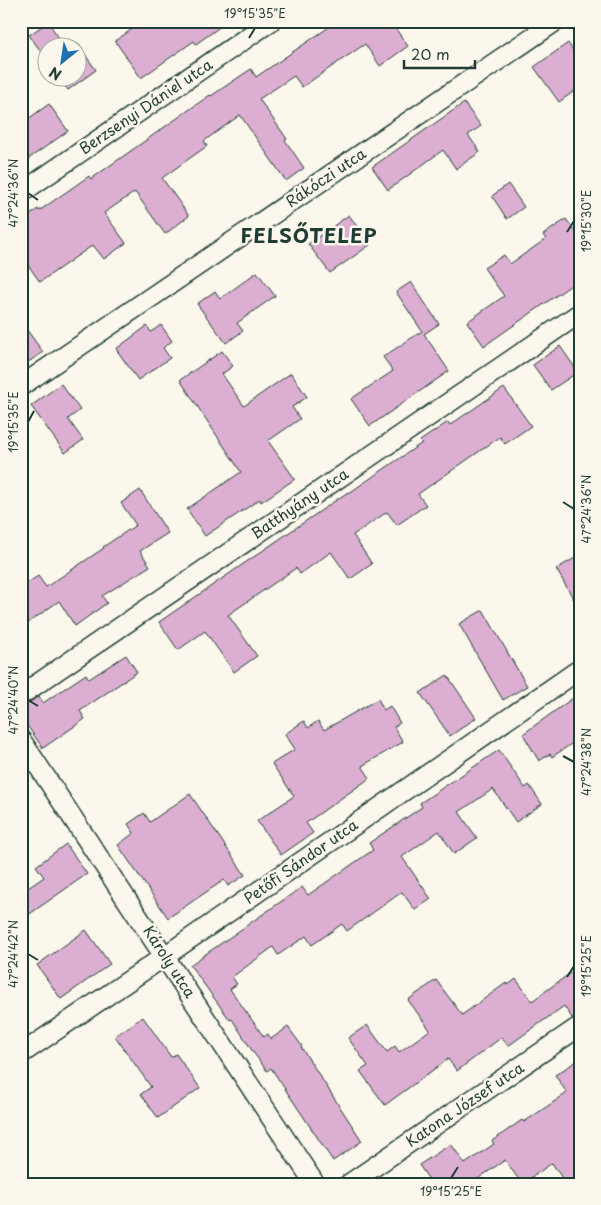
<svg xmlns="http://www.w3.org/2000/svg" width="601" height="1205" font-family="'Playpen Sans',sans-serif">
<style>
.building{fill:#dcafd2;stroke:#1f3d34}
.lines{fill:none;stroke-linecap:round;stroke-linejoin:round}
.minor-casing{stroke:#1f3d34;stroke-width:22}
.minor{stroke:#fbf7ec;stroke-width:19}
.ticks{fill:none;stroke:#1f3d34;stroke-width:2}
.labels{text-anchor:middle;stroke-width:5;stroke-linejoin:round;paint-order:stroke}
.street-label{font-size:15px;fill:#1f3d34;stroke:#fbf7ec}
.district-label{font-size:20px;font-weight:bold;letter-spacing:1px;fill:#1f3d34;stroke:#fbf7ec}
.neatline{fill:none;stroke:#1f3d34;stroke-width:2}
.ticks-label{font-size:12px;text-anchor:middle;fill:#1f3d34}
</style>
<rect width="100%" height="100%" fill="#fbf7ec"/>
<filter id="ink" filterUnits="userSpaceOnUse"><feTurbulence type="fractalNoise" baseFrequency=".02" numOctaves="2"/><feDisplacementMap in="SourceGraphic" scale="10" xChannelSelector="R" yChannelSelector="G"/><feConvolveMatrix kernelMatrix="1 2 1 2 8 2 1 2 1" color-interpolation-filters="sRGB"/></filter>
<g filter="url(#ink)">
<!-- building -->
<g class="building">
<polygon points="144,21 228,21 196,44 194,41 141,78 115,41"/>
<polygon points="338,21 390,21 408,46 380,66 365,44 302,87 294,76 259,99 287,139 285,140 304,168 286,181 240,115 204,141 207,146 162,178 189,216 165,234 135,192 104,213 126,243 104,259 93,245 40,282 21,255 21,221 38,209 39,211 89,176 91,179 210,95 211,96 251,69 256,77"/>
<polygon points="48,22 66,48 48,48 48,61 29,35"/>
<polygon points="77,43 96,70 68,90 59,78 78,78 78,48 71,48"/>
<polygon points="568,43 580,60 580,87 559,102 534,67"/>
<polygon points="464,103 481,126 468,135 480,152 456,169 443,150 388,190 372,167"/>
<polygon points="49,104 68,131 21,164 21,124"/>
<polygon points="508,184 524,207 507,219 492,196"/>
<polygon points="349,215 370,245 330,273 308,244"/>
<polygon points="566,219 580,238 580,279 484,346 467,322 504,296 484,268 504,255 510,264 546,239 543,235"/>
<polygon points="257,272 275,296 237,323 243,331 226,343 197,304 215,291 220,299"/>
<polygon points="411,282 439,324 424,334 449,371 370,426 351,399 393,371 383,357 422,331 396,292"/>
<polygon points="21,322 43,352 21,367"/>
<polygon points="161,325 172,341 163,348 170,358 138,380 116,349 147,326 151,332"/>
<polygon points="560,346 578,372 551,390 533,365"/>
<polygon points="222,351 233,366 222,374 244,406 291,373 307,397 292,407 300,419 268,441 295,479 261,502 260,499 205,536 187,509 241,472 180,380"/>
<polygon points="61,384 80,410 68,419 83,440 65,453 31,406"/>
<polygon points="504,388 531,426 505,444 500,437 418,494 426,505 397,525 387,512 353,535 372,564 350,579 331,552 300,574 296,568 228,615 257,656 234,672 205,631 178,650 159,622 348,492 349,493 422,443 420,441 448,422 450,425"/>
<polygon points="140,490 168,533 140,551 150,566 102,596 107,603 75,626 59,601 21,628 21,587 38,576 46,587 104,548 103,547 136,525 121,503"/>
<polygon points="580,555 580,610 556,569"/>
<polygon points="483,610 527,686 503,700 459,624"/>
<polygon points="126,655 137,672 80,711 85,719 43,748 21,717 21,706 27,704 39,696 43,703 86,674 89,679"/>
<polygon points="447,675 476,718 450,736 420,693"/>
<polygon points="580,693 580,738 552,757 550,754 539,761 523,734"/>
<polygon points="378,699 384,710 390,706 400,723 394,727 403,742 362,766 370,778 306,823 313,833 281,855 257,821 294,796 272,764 295,749 285,734 304,721 308,728 318,721 324,730"/>
<polygon points="499,750 525,788 529,785 542,804 516,822 493,789 459,812 477,838 454,854 439,831 402,857 431,899 415,910 402,892 347,931 342,924 312,945 306,936 278,955 273,947 232,977 237,984 230,989 264,1037 268,1034 271,1039 288,1027 302,1046 301,1047 362,1141 333,1161 271,1068 267,1071 253,1052 232,1019 230,1020 190,965 302,887 308,895 373,850 369,843 422,807 420,803"/>
<polygon points="190,794 245,875 228,886 224,880 168,918 118,845 134,833 128,824 144,813 150,822"/>
<polygon points="66,844 87,874 21,920 21,893 44,877 36,866"/>
<polygon points="86,930 110,964 61,999 37,965"/>
<polygon points="580,966 580,1015 572,1018 564,1006 508,1046 502,1037 457,1071 448,1059 385,1105 360,1071 368,1066 348,1038 367,1025 387,1052 395,1046 399,1052 430,1030 408,1000 436,980 462,1015 506,983 508,985 516,979 532,1001"/>
<polygon points="143,1017 171,1057 176,1054 200,1088 158,1118 141,1094 151,1087 115,1036"/>
<polygon points="580,1059 580,1184 566,1184 552,1163 522,1184 505,1160 476,1180 478,1184 432,1184 419,1165 451,1144 465,1164 494,1144 492,1141 522,1120 524,1122 567,1093 555,1075"/>
</g>
<g class="lines">
<!-- minor casing -->
<g class="minor-casing">
<g id="minor">
<polyline points="21,193 271,21"/>
<polyline points="21,386 556,21"/>
<polyline points="21,695 580,313"/>
<polyline points="21,740 315,1184"/>
<polyline points="21,1054 165,956 580,669"/>
<polyline points="349,1184 580,1026"/>
</g>
</g>
<!-- minor -->
<use href="#minor" class="minor"/>
</g>
</g>
<!-- ticks -->
<path class="ticks" d="M249 38 255 28M28 193 38 200M567 232 574 221M28 422 34 411M563 502 574 509M28 700 38 706M563 756 574 762M28 954 38 960M567 977 574 966M451 1178 458 1167"/>
<g class="labels">
<!-- street labels -->
<g class="street-label">
<text transform="translate(146 107) rotate(-34)" y="5">Berzsenyi Dániel utca</text>
<text transform="translate(326 178) rotate(-34)" y="5">Rákóczi utca</text>
<text transform="translate(300 504) rotate(-34)" y="5">Batthyány utca</text>
<text transform="translate(301 862) rotate(-35)" y="5">Petőfi Sándor utca</text>
<text transform="translate(169 962) rotate(57)" y="5">Károly utca</text>
<text transform="translate(465 1105) rotate(-34)" y="5">Katona József utca</text>
</g>
<!-- district labels -->
<g class="district-label">
<text x="309" y="243">FELSŐTELEP</text>
</g>
</g>
<!-- margin -->
<rect width="601" height="1205" fill="none" stroke="#fbf7ec" stroke-width="55"/>
<!-- north arrow -->
<g transform="translate(62 62) rotate(210)"><circle r="24" fill="#fbf7ec" stroke="#a3ada2"/>
<path d="M0-4L9 19L0 12L-9 19Z" fill="#1f6fb2"/>
<text y="-8" font-size="14" font-weight="bold" text-anchor="middle" fill="#1f3d34">N</text>
</g>
<!-- scale -->
<path d="M404 60v8h71v-8" fill="none" stroke="#1f3d34" stroke-width="2.5"/>
<text x="411" y="60" font-size="15" fill="#1f3d34" stroke="#fbf7ec" stroke-width="4" paint-order="stroke">20 m</text>
<rect x="28" y="28" width="546" height="1150" class="neatline"/>
<g class="ticks-label">
<text x="255" y="18">19°15'35"E</text>
<text transform="translate(14 193) rotate(-90)" y="4">47°24'36"N</text>
<text transform="translate(587 221) rotate(-90)" y="4">19°15'30"E</text>
<text transform="translate(14 422) rotate(-90)" y="4">19°15'35"E</text>
<text transform="translate(587 509) rotate(-90)" y="4">47°24'36"N</text>
<text transform="translate(14 700) rotate(-90)" y="4">47°24'40"N</text>
<text transform="translate(587 762) rotate(-90)" y="4">47°24'38"N</text>
<text transform="translate(14 954) rotate(-90)" y="4">47°24'42"N</text>
<text transform="translate(587 966) rotate(-90)" y="4">19°15'25"E</text>
<text x="451" y="1196">19°15'25"E</text>
</g>
</svg>
